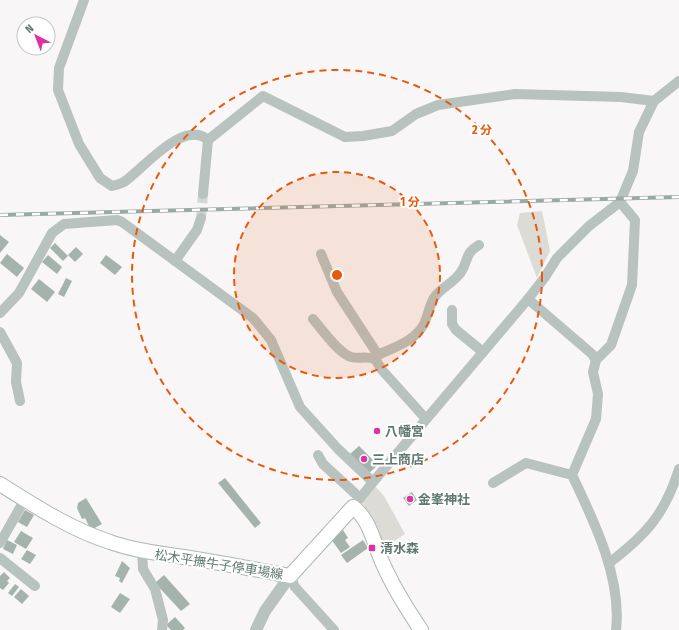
<svg xmlns="http://www.w3.org/2000/svg" width="679" height="630" font-family="'Fira Sans Condensed','Noto Sans JP',sans-serif">
<style>
.green{fill:#dddbd5}
.building{fill:#a4b3ac}
.lines{fill:none;stroke-linecap:round;stroke-linejoin:round}
.minor-tunnel{stroke:#d2d7d4;stroke-width:10;stroke-dasharray:10 5;stroke-linecap:butt}
.secondary-casing{stroke:#adb9b4;stroke-width:16}
.minor{stroke:#b8c2be;stroke-width:10}
.tertiary{stroke:#b8c2be;stroke-width:12}
.secondary{stroke:#fff;stroke-width:14}
.rail-casing{stroke:#9ba9a3;stroke-width:4}
.rail{stroke:#fff;stroke-width:2.5;stroke-dasharray:8;stroke-linecap:butt}
.ring{fill:none;stroke:#e8590c;stroke-width:2;stroke-dasharray:7 5}
.poi-dot{fill:#db339f;stroke:#fff;stroke-width:1.5}
.labels{text-anchor:middle;stroke-width:4;stroke-linejoin:round;paint-order:stroke}
.poi-label{font-size:13px;font-weight:bold;fill:#60796f;stroke:#fff;text-anchor:start}
.street-label{font-size:13px;fill:#60796f;stroke:#fff}
.centre{fill:#e8590c;stroke:#fff;stroke-width:2}
.ring-label{font-size:12px;text-anchor:middle;font-weight:bold;fill:#e8590c;stroke:#fff;stroke-width:4;stroke-linejoin:round;paint-order:stroke}
</style>
<rect width="100%" height="100%" fill="#f8f6f6"/>
<!-- green -->
<g class="green">
<polygon points="542,211 550,251 537,278 517,225 520,213"/>
<polygon points="375,486 384,496 405,534 382,549 363,503"/>
</g>
<!-- building -->
<g class="building">
<polygon points="0,235 9,242 0,253"/>
<polygon points="55,243 68,256 63,261 50,248"/>
<polygon points="76,247 83,254 75,262 68,255"/>
<polygon points="7,254 24,268 17,277 0,263"/>
<polygon points="48,255 62,267 57,274 42,262"/>
<polygon points="106,255 122,267 115,275 100,263"/>
<polygon points="66,278 72,281 64,297 58,294"/>
<polygon points="39,279 55,292 47,302 31,289"/>
<polygon points="359,446 378,465 369,473 350,454"/>
<polygon points="225,478 261,523 255,528 218,483"/>
<polygon points="412,492 417,500 409,506 403,498"/>
<polygon points="86,498 102,524 91,530 85,518 82,519 77,508 78,503"/>
<polygon points="25,510 34,515 27,527 18,522"/>
<polygon points="343,530 348,538 345,540 350,547 341,553 331,539"/>
<polygon points="21,531 33,538 26,549 14,542"/>
<polygon points="7,540 17,545 13,554 3,549"/>
<polygon points="363,540 368,548 347,563 341,555"/>
<polygon points="27,550 36,555 30,564 21,559"/>
<polygon points="122,561 130,568 122,583 119,581 120,578 115,576"/>
<polygon points="4,572 10,578 7,581 9,583 3,590 0,588 0,576"/>
<polygon points="164,575 190,604 181,611 155,583"/>
<polygon points="15,584 19,587 12,596 8,593"/>
<polygon points="21,589 29,596 22,604 14,597"/>
<polygon points="120,593 130,599 120,613 111,607"/>
<polygon points="175,617 185,628 183,630 171,630 166,625"/>
</g>
<g class="lines">
<!-- minor-tunnel -->
<polyline class="minor-tunnel" points="201,218 203,194"/>
<!-- secondary casing -->
<g class="secondary-casing">
<path id="secondary" d="M0 484C35 506 70 529 110 542 135 551 159 553 184 557 220 563 255 569 290 576L353 507C371 520 374 546 384 566 394 589 407 609 421 630"/>
</g>
<!-- minor -->
<g class="minor">
<path d="M84 0 59 68 58 90 79 144 100 178 112 186C116 185 120 184 124 182 143 169 184 118 208 140"/>
<polyline points="203,194 208,140 263,96 345,137 363,136 392,131 416,114 438,105 515,94 621,97 654,101"/>
<polyline points="321,254 337,292 378,355"/>
<polyline points="175,261 197,230 201,218"/>
<polyline points="528,299 592,354 596,360"/>
<polyline points="452,310 452,324 456,330 483,352"/>
<polyline points="0,313 19,293 52,233 64,224 117,220 122,222 253,318 271,340 300,407 338,449 373,482"/>
<path d="M313 319C322 329 338 353 351 357 359 359 366 356 375 359"/>
<polyline points="0,332 17,363 16,382 20,401"/>
<path d="M426 419 382 370 375 359 378 355C395 347 415 341 424 324 428 316 429 306 434 298 441 287 454 283 461 272 469 260 464 254 479 245"/>
<polyline points="318,455 323,464 360,498"/>
<polyline points="493,483 526,463 572,475"/>
<polyline points="353,507 373,482 528,299 545,277 557,258 589,226 620,202 633,171 639,132 654,101 679,81"/>
<polyline points="0,543 25,499"/>
<polyline points="142,552 143,569 155,589 163,620 162,630"/>
<polyline points="0,558 35,586"/>
<path d="M609 563C646 535 665 514 679 469"/>
<polyline points="290,576 295,587 334,630"/>
<path d="M616 630C622 578 594 521 572 475L596 419 598 394 593 372 596 360 611 345 632 285 635 220 620 202"/>
</g>
<!-- tertiary -->
<polyline class="tertiary" points="256,630 265,611 290,576"/>
<!-- secondary -->
<use href="#secondary" class="secondary"/>
<!-- rail casing -->
<g class="rail-casing">
<polyline id="rail" points="0,215 679,197"/>
</g>
<!-- rail -->
<use href="#rail" class="rail"/>
</g>
<!-- distance rings -->
<circle cx="337" cy="275" r="103" fill="#e8590c" fill-opacity=".12"/>
<g class="ring">
<circle cx="337" cy="275" r="103"/>
<circle cx="337" cy="275" r="205"/>
</g>
<!-- markers -->
<g class="poi-dot">
<circle cx="377" cy="431" r="4"/>
<circle cx="364" cy="459" r="4"/>
<circle cx="410" cy="499" r="4"/>
<rect x="368" y="544" width="8" height="8" rx="2"/>
</g>
<g class="labels">
<!-- poi labels -->
<g class="poi-label">
<text x="385" y="436">八幡宮</text>
<text x="372" y="464">三上商店</text>
<text x="418" y="504">金峯神社</text>
<text x="380" y="553">清水森</text>
</g>
<!-- street labels -->
<g class="street-label">
<text transform="translate(219 564) rotate(9)" y="5">松木平撫牛子停車場線</text>
</g>
</g>
<circle cx="337" cy="275" r="6" class="centre"/>
<g class="ring-label">
<text x="482" y="134">2 分</text>
<text x="410" y="206">1 分</text>
</g>
<!-- north arrow -->
<g transform="translate(36 36) rotate(318)"><circle r="19" fill="#ffffff" stroke="#bfc9c5"/>
<path d="M0-3L7 15L0 10L-7 15Z" fill="#db339f"/>
<text y="-6" font-size="11" font-weight="bold" text-anchor="middle" fill="#60796f">N</text>
</g>
</svg>
